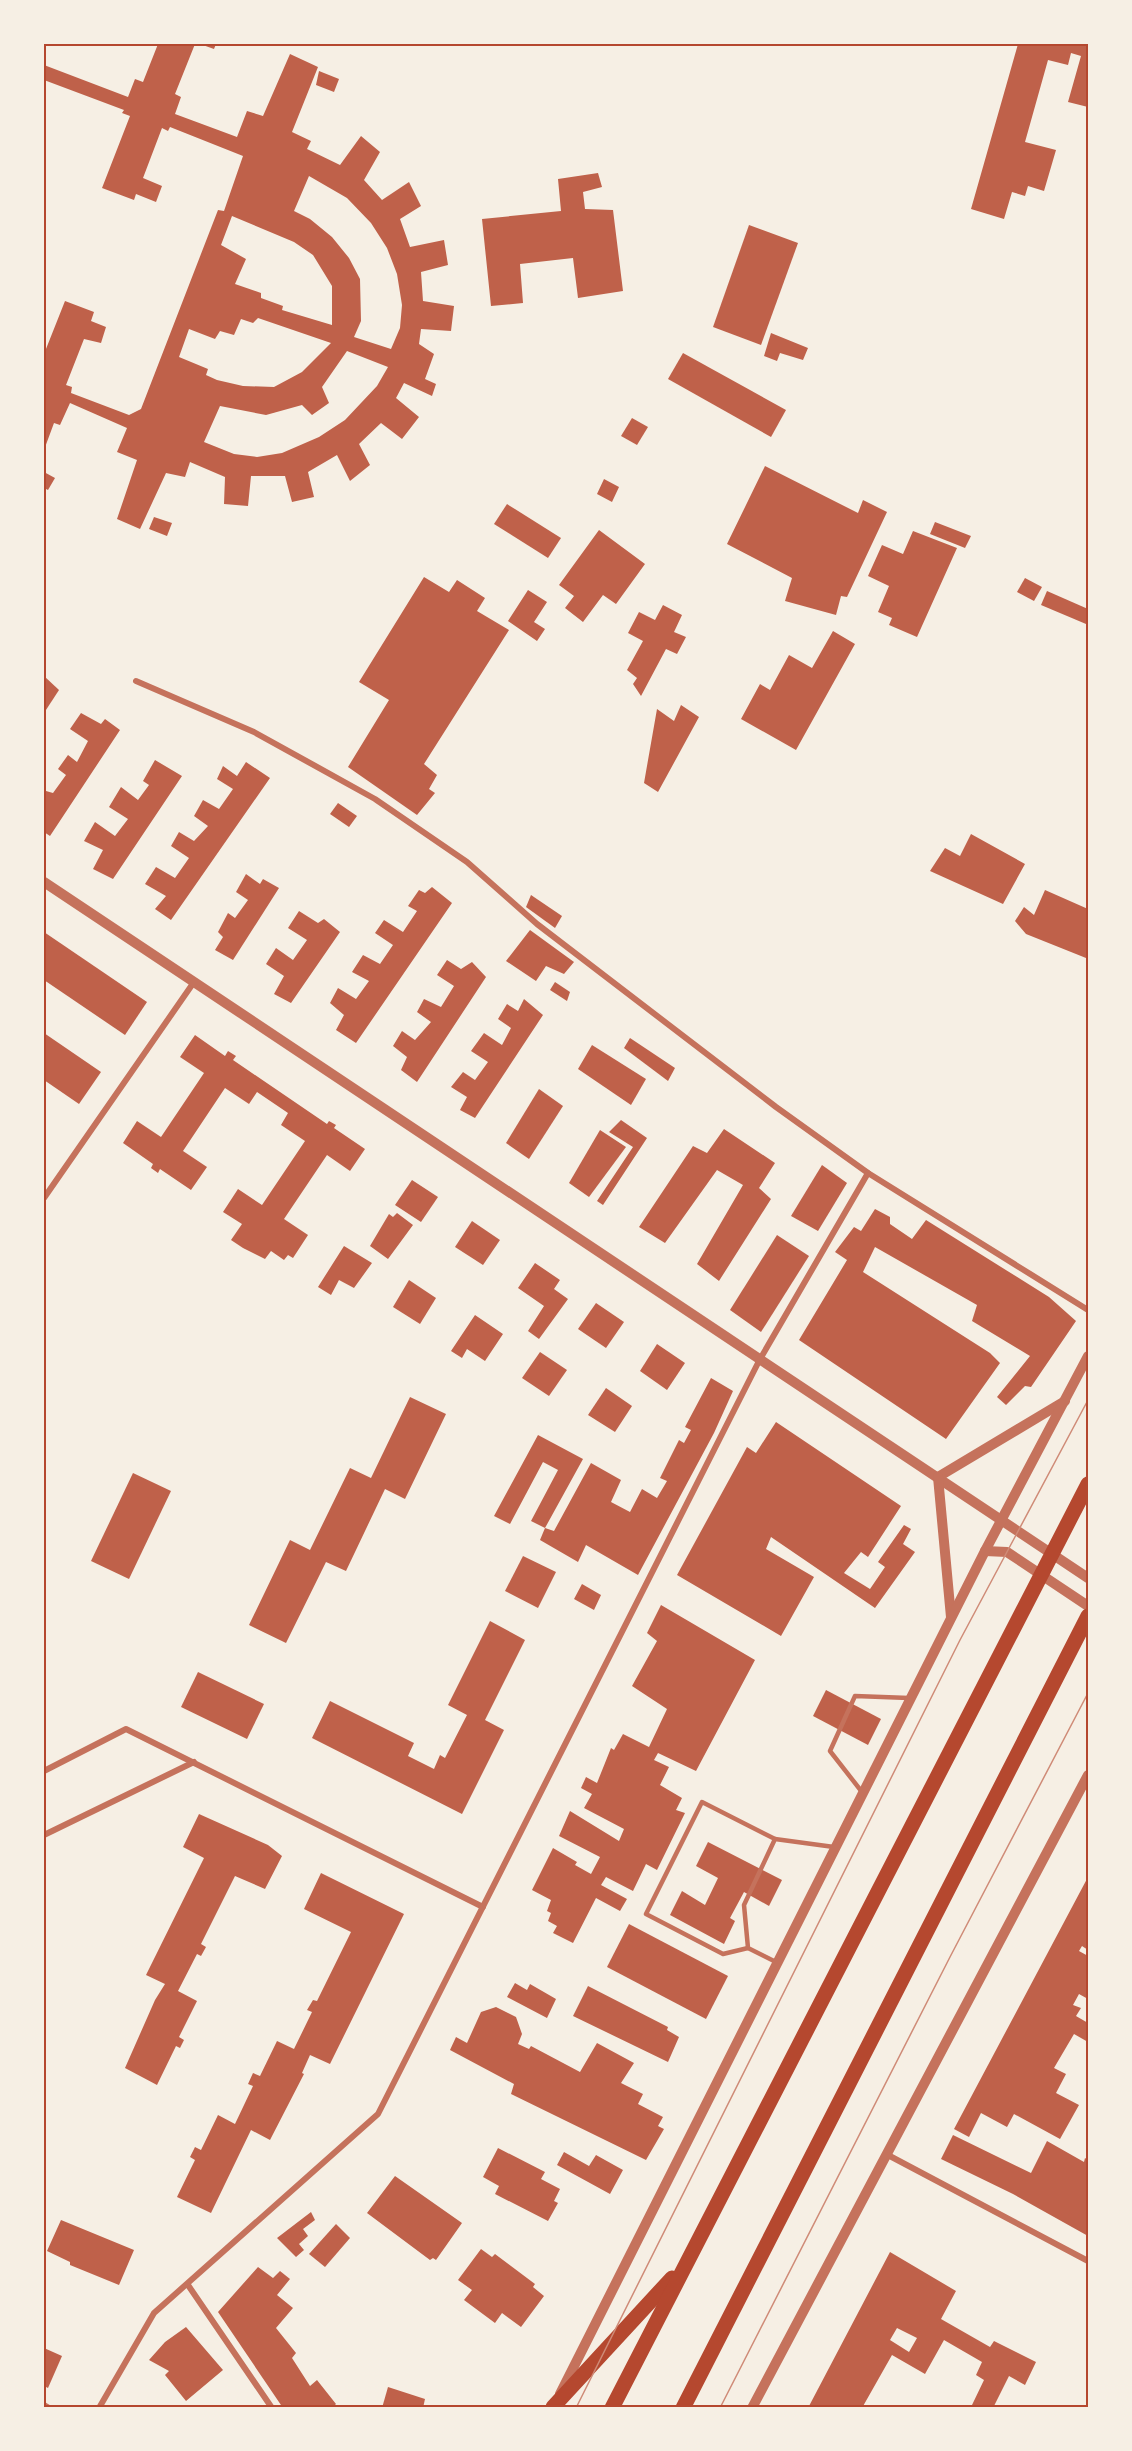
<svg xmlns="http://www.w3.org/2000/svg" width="1132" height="2451" font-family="Inter,sans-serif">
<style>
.building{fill:#bf614a;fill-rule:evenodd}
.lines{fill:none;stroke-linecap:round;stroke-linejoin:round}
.service{stroke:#c5725c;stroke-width:4.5}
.minor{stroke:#c5725c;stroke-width:6}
.tertiary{stroke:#c5725c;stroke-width:10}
.primary{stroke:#b5482f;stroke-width:15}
.tram{stroke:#cf8b77;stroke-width:1.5}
.neatline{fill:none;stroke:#b5482f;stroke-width:2}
</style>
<rect width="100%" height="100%" fill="#f6efe4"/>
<!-- building -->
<g class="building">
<path d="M158 44H195L175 94 181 97 175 114 237 137 247 111 263 116 290 54 318 67 292 132 311 141 307 149 340 165 361 136 380 152 364 180 382 200 409 182 421 206 400 219 410 247 444 240 448 265 421 272 423 301 454 306 451 331 421 329 419 344 434 354 425 379 436 384 432 396 404 383 396 398 419 417 402 439 381 423 359 444 370 465 350 481 337 455 308 472 314 497 292 502 285 476H251L248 506 224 504 225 477 190 462 185 477 166 473 140 529 117 519 137 460 117 452 127 428 70 403 60 425 54 423 44 450V354L65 301 94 312 91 321 106 327 101 343 84 339 66 385 72 387 71 393 129 415 141 409 218 210 224 211 243 156 170 127 168 131 162 128 143 178 162 186 156 202 136 194 134 200 102 188 130 116 122 113 124 110 44 80V65L128 97 135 79 143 82ZM309 176 347 198 371 223 387 248 397 274 402 305 400 328 391 349 354 337 361 321 360 279 349 258 332 237 310 219 294 211ZM232 216 294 242 313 255 332 286V325L282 310 283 306 261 298V293L235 284 246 259 221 245ZM258 318 331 343 302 372 274 387 243 386 217 380 206 375 208 369 179 357 189 329 215 339 220 331 234 335 241 319 253 323ZM347 351 388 367 377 386 345 420 319 437 282 453 257 457 234 454 204 442 220 406 266 415 302 405 312 415 329 403 322 387Z"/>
<polygon points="200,44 216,44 214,49"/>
<polygon points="1018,44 1088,44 1088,107 1068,102 1081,56 1071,53 1068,65 1048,60 1025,142 1056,150 1044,191 1028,186 1025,196 1012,192 1004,219 971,209"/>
<polygon points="319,71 339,79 334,92 316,85"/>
<polygon points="598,173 602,187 583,192 585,209 613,210 623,291 578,298 573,258 520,264 523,303 491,306 482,219 561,211 558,179"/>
<polygon points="749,225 798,243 761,345 713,327"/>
<polygon points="771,333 808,348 803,360 780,353 777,361 764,356"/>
<polygon points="683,353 786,410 771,437 668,379"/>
<polygon points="632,418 648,427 637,445 621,436"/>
<polygon points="765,466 858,513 863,500 887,512 847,597 841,596 836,615 785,601 792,578 727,544"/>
<polygon points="44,472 55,478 48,490 44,488"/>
<polygon points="604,479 619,487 612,502 597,494"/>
<polygon points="507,504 561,538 548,558 494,524"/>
<polygon points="154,517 172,523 167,536 149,529"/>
<polygon points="935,522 971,536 965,548 930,534"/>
<polygon points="599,530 645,564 616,604 603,595 583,622 565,608 574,596 559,585"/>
<polygon points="913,531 957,548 917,637 889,625 892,618 878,612 889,586 868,576 882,545 903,554"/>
<polygon points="424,577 449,592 457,580 485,598 477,611 509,630 424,764 437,775 429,789 435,793 417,815 348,767 389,700 359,682"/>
<polygon points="1025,578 1042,587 1034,601 1017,592"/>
<polygon points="528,590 547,602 534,622 545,629 537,641 508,621"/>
<polygon points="1047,591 1088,609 1086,624 1041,605"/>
<polygon points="663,605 682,615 674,632 686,637 677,654 666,649 641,696 633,684 637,678 627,670 643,641 628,633 639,612 655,620"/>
<polygon points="833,631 855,644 796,750 741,719 760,684 770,690 789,655 812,668"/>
<polygon points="44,676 59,690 44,713"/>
<polygon points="681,705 699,717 658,792 644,783 657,709 674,721"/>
<polygon points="81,713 101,724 105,719 120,730 50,836 44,832 44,794 46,791 53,793 66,775 58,769 68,755 77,762 88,741 70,729"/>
<polygon points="155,760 182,776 113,879 93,869 103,850 84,841 95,822 115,836 128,819 109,807 121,787 138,800 149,785 143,781"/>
<polygon points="246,762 270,778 171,920 155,909 166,896 145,884 156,867 175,878 189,858 171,846 179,832 194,841 208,826 194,816 203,800 219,809 233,789 217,779 223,766 237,776"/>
<polygon points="338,803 357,816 349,827 330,814"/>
<polygon points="971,834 1025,864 1003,904 930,871 945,848 960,856"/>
<polygon points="246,874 260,884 263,879 279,888 233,960 215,950 223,937 218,932 228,913 235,918 248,900 236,892"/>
<polygon points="432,887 452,903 356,1043 336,1030 344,1015 330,1003 338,988 356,999 369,981 352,972 363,955 380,964 393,945 375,933 384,920 403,932 417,911 408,906 419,890 425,893"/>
<polygon points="1045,890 1088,909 1088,952 1086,958 1026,934 1015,921 1024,907 1034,915"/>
<polygon points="531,895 562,916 555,928 526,907"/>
<polygon points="299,911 318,923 324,919 340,932 291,1003 274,994 284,976 266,964 276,948 293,960 307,940 288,928"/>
<polygon points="530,930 574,962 564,974 546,966 536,981 506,961"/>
<polygon points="44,932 147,1002 125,1035 44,980"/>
<polygon points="447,960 461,969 472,962 486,977 417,1082 401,1070 407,1057 393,1046 402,1031 415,1040 431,1022 417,1012 424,999 441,1007 454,986 437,975"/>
<polygon points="555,982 570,992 567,1001 550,990"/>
<polygon points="524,999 543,1015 475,1118 460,1110 467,1097 451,1087 463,1072 475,1080 488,1062 471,1051 484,1033 502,1045 511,1028 498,1019 507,1004 518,1011"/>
<polygon points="44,1033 101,1072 79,1104 44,1080"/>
<polygon points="195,1035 225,1056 228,1051 236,1056 233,1060 327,1124 329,1121 336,1125 334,1128 365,1149 350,1171 327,1155 284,1219 308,1235 293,1258 288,1255 284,1260 271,1251 265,1259 243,1248 231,1240 242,1224 223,1212 238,1189 262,1205 305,1141 281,1125 288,1113 257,1092 249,1104 225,1088 183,1151 207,1167 191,1190 160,1169 158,1173 151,1168 153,1164 123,1143 137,1121 161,1137 204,1073 180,1057"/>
<polygon points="630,1038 675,1068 668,1081 624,1048"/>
<polygon points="592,1045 646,1079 631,1105 578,1069"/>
<polygon points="539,1089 563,1106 529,1159 506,1143"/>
<polygon points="621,1120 647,1138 603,1205 597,1201 633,1147 609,1132"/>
<polygon points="724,1129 775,1163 759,1188 771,1199 719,1281 697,1264 743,1185 717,1170 665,1243 639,1227 693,1146 707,1153"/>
<polygon points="600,1130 626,1147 589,1197 569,1183"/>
<polygon points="822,1165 847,1183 818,1231 791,1216"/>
<polygon points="412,1180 438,1197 421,1222 395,1205"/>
<polygon points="875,1209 890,1217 890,1224 912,1239 926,1220 1049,1297 1076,1321 1031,1387 1025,1386 1006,1405 997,1397 1030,1356 972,1321 977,1305 875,1247 863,1272 990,1353 1000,1363 946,1439 799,1340 847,1260 835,1252 854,1227 861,1231"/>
<polygon points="397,1213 413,1225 388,1259 370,1246 389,1214 393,1217"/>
<polygon points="472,1221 500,1240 483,1265 455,1247"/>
<polygon points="777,1235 809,1256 761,1332 730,1310"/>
<polygon points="344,1246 372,1263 354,1288 339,1280 331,1295 318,1287"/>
<polygon points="535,1263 560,1280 554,1289 568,1299 539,1339 528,1331 544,1306 518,1288"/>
<polygon points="409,1280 436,1298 420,1324 393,1307"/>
<polygon points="596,1303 624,1322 606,1348 578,1329"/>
<polygon points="475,1315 503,1334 485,1361 467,1349 462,1358 451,1351"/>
<polygon points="657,1344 685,1363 667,1390 640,1371"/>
<polygon points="540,1352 567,1370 549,1396 522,1378"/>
<polygon points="711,1378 733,1391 714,1433 638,1575 586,1545 578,1562 540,1540 545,1528 531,1521 558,1470 543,1462 510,1524 494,1516 538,1435 583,1459 545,1528 554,1531 591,1463 621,1480 611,1502 630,1512 642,1489 657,1498 667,1481 660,1478 679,1440 684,1443 691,1430 685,1427"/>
<polygon points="606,1388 632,1406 615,1432 588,1415"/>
<polygon points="410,1397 446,1414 405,1499 385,1489 346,1571 326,1562 286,1643 249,1625 290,1540 310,1550 350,1468 371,1478"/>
<polygon points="776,1422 901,1506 868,1557 861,1552 844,1573 870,1589 885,1567 878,1562 904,1525 911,1529 903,1544 915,1552 875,1608 771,1537 766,1549 814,1577 781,1636 677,1575 747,1447 756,1453"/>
<polygon points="133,1473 171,1491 129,1579 91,1561"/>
<polygon points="523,1556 556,1572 538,1608 505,1591"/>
<polygon points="582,1584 601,1595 594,1610 574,1599"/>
<polygon points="661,1605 755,1660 696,1771 658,1753 654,1760 669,1767 660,1785 682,1798 676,1810 685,1813 657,1870 646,1864 633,1891 606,1877 601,1885 627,1899 620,1911 596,1898 573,1943 553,1933 557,1926 548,1921 551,1913 547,1911 551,1900 532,1890 553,1848 577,1862 575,1865 591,1874 600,1857 559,1836 570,1811 619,1841 624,1829 584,1808 592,1794 581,1788 586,1777 597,1783 611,1748 614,1750 623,1734 649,1747 667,1709 632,1686 657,1641 647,1633"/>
<polygon points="490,1621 525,1640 485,1720 504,1730 462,1814 312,1738 330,1701 414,1743 408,1756 434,1769 440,1755 445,1758 467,1715 448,1705"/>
<polygon points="198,1672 264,1704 247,1739 181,1707"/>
<polygon points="826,1690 881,1719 868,1745 813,1716"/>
<polygon points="199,1814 268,1845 282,1856 265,1889 235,1876 201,1944 206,1947 201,1956 197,1954 178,1991 197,2001 179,2037 184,2040 180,2048 176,2046 157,2085 125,2068 155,2000 165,1984 146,1975 204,1858 183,1847"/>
<polygon points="708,1842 782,1880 769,1906 744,1892 730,1918 735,1921 724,1944 670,1915 682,1891 705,1905 718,1878 696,1866"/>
<polygon points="321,1873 404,1914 330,2064 310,2055 302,2073 304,2074 270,2140 251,2130 211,2213 177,2197 195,2160 190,2157 195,2147 201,2150 218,2115 235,2124 253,2086 248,2084 253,2073 260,2076 277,2041 294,2049 312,2012 307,2010 313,2000 317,2001 351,1932 304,1909"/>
<polygon points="1088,1877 1088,1950 1082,1946 1079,1951 1088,1956 1088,1999 1079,1994 1073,2005 1081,2008 1076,2016 1088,2023 1088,2042 1074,2034 1054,2068 1066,2074 1056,2093 1079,2105 1060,2139 1014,2114 1007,2127 981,2113 969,2137 954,2129"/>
<polygon points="629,1924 728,1976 706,2019 607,1967"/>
<polygon points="515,1983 527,1990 530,1984 556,1999 547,2018 507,1997"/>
<polygon points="588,1986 668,2027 667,2030 679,2037 668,2062 573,2016"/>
<polygon points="496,2007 516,2017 522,2034 518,2044 529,2049 531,2046 580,2072 597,2043 634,2063 621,2083 643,2094 638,2104 663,2117 658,2126 664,2129 646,2160 511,2094 514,2084 450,2050 456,2037 467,2043 481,2012"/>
<polygon points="953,2135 1031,2173 1047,2141 1084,2162 1085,2158 1088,2160 1088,2236 1013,2194 941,2159"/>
<polygon points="498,2148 545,2172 541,2179 560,2189 554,2201 558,2203 548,2221 495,2194 499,2186 483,2177"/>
<polygon points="564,2152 589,2166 596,2155 623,2170 610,2194 557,2165"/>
<polygon points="395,2176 462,2223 436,2260 433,2258 430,2260 367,2213"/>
<polygon points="311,2212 315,2220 303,2229 308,2236 299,2244 304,2250 296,2257 277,2238"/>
<polygon points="61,2220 134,2250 119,2285 70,2265 70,2262 47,2251"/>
<polygon points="336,2224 350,2238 325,2267 309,2254"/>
<polygon points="481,2249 492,2257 495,2254 535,2284 533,2287 544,2296 521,2327 502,2313 495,2323 464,2300 472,2290 458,2280"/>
<path d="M890 2252 956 2291 941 2319 990 2347 994 2341 1036 2362 1025 2385 1009 2376 993 2408 972 2405 984 2380 976 2375 982 2362 944 2340 925 2374 892 2355 862 2408H808ZM897 2328 917 2338 909 2352 890 2340Z"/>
<polygon points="258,2267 273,2278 280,2271 290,2279 277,2295 293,2308 276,2328 296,2353 292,2358 310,2386 317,2380 336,2404 332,2408 283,2408 218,2312"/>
<polygon points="186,2327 223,2370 186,2401 165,2375 169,2371 149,2360 165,2342"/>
<polygon points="44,2348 62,2356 48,2388 44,2386"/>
<polygon points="388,2387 425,2399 423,2408 382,2408"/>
</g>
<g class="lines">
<!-- service -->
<g class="service">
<polyline points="862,1792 830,1751 855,1696 909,1698"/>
<polyline points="748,1948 723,1954 646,1914 702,1802 775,1839"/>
<polyline points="776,1962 748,1948 744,1905 775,1839 834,1847"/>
</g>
<!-- minor -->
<g class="minor">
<polyline points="136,681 254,732 375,799 467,862 537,924 776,1107 868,1173 1088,1310"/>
<polyline points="44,1198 194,982"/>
<polyline points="44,1771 126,1729 483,1907"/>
<polyline points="44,1835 194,1762"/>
<polyline points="886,2154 1088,2261"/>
<polyline points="188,2285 272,2408"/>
<polyline points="44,2405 49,2408"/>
<polyline points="99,2408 154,2313 378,2114 759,1361 868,1173"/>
</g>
<!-- tertiary -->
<g class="tertiary">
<polyline points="44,882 1088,1578"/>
<polyline points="938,1477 1065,1401"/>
<polyline points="938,1477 951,1617"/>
<polyline points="985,1551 1007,1552 1088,1606"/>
<polyline points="560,2394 985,1551 1088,1356"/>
<polyline points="752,2408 1088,1775"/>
</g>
<!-- primary -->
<g class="primary">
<polyline points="553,2407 672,2278"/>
<polyline points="612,2408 1088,1484"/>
<polyline points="683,2408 1088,1616"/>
</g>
<!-- tram -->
<g class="tram">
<polyline points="576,2408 960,1640 1088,1400"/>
<polyline points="720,2408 950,1957 1088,1693"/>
</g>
</g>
<!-- border -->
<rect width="1132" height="2451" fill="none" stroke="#f6efe4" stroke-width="90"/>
<rect x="45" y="45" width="1042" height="2361" class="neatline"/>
</svg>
